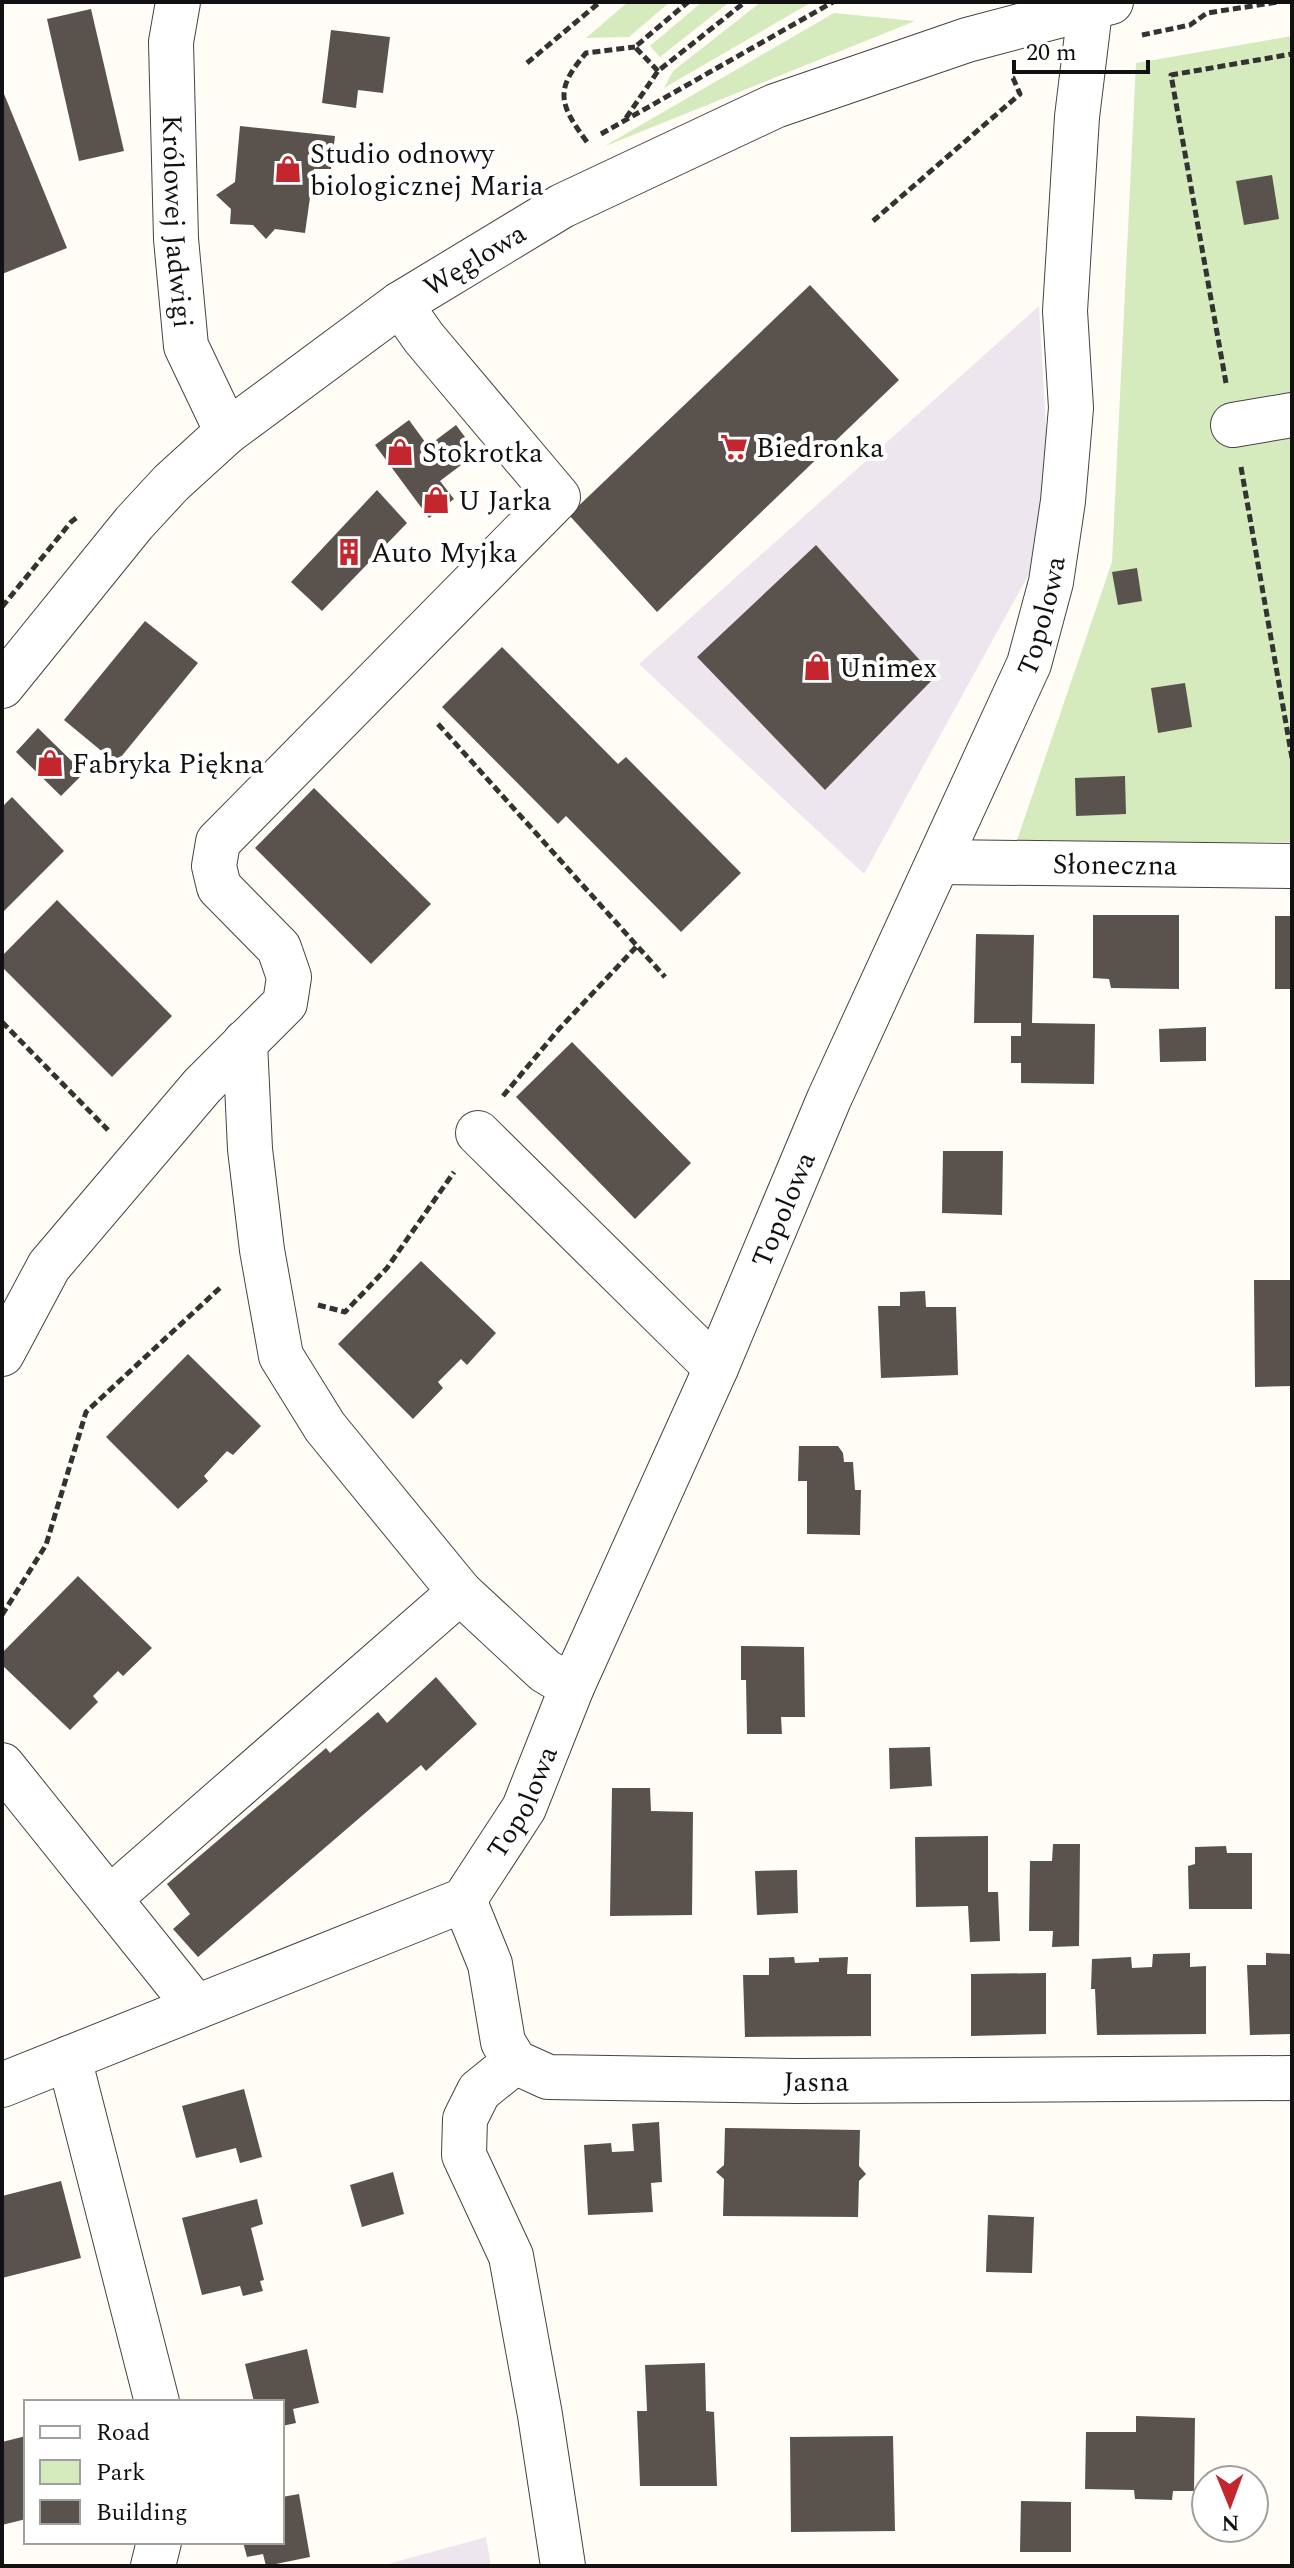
<svg xmlns="http://www.w3.org/2000/svg" width="1294" height="2568" font-family="Spectral,serif">
<style>
.industrial{fill:#eee6ef}
.green{fill:#d5ebbd}
.building{fill:#5a524d}
.lines{fill:none;stroke-linecap:round;stroke-linejoin:round}
.minor-casing{stroke:#444;stroke-width:46}
.path{stroke:#333;stroke-width:5;stroke-dasharray:8 4;stroke-linecap:butt}
.minor{stroke:#fff;stroke-width:44}
.labels{text-anchor:middle;stroke-width:8;stroke-linejoin:round;paint-order:stroke}
.poi-label{font-size:28px;fill:#111;stroke:#fff;text-anchor:start}
.street-label{font-size:28px;fill:#111;stroke:#fff}
</style>
<rect width="100%" height="100%" fill="#fffdf5"/>
<!-- industrial -->
<g class="industrial">
<polygon points="1039,306 1050,498 1035,563 864,874 639,664"/>
<polygon points="486,2537 491,2566 381,2566"/>
</g>
<!-- green -->
<g class="green">
<polygon points="628,2 670,2 629,37 586,38"/>
<polygon points="702,2 727,4 660,57 650,46"/>
<polygon points="761,2 812,2 664,88 673,71"/>
<polygon points="834,13 915,21 603,147"/>
<polygon points="1292,36 1292,842 1016,843 1112,562 1136,63"/>
</g>
<!-- building -->
<g class="building">
<polygon points="91,9 124,151 79,161 47,19"/>
<polygon points="331,30 390,37 383,93 358,90 356,108 322,103"/>
<polygon points="2,89 67,248 2,274"/>
<polygon points="240,126 335,136 331,169 314,169 305,233 275,229 266,239 253,225 230,224 231,209 216,195 235,182"/>
<polygon points="1272,175 1279,219 1244,225 1236,181"/>
<polygon points="810,285 899,380 657,612 569,515"/>
<polygon points="409,420 428,446 456,425 477,453 440,481 454,499 429,518 375,445"/>
<polygon points="377,490 407,523 322,611 291,582"/>
<polygon points="816,545 935,677 825,790 697,657"/>
<polygon points="1137,568 1142,601 1118,605 1112,572"/>
<polygon points="145,621 198,663 116,763 64,720"/>
<polygon points="502,647 618,764 626,757 741,873 681,932 566,816 558,824 442,707"/>
<polygon points="1185,683 1192,727 1158,733 1151,688"/>
<polygon points="38,728 84,773 61,796 16,752"/>
<polygon points="1125,776 1126,814 1076,816 1075,778"/>
<polygon points="314,788 431,904 371,964 255,848"/>
<polygon points="12,797 64,851 2,913 2,807"/>
<polygon points="57,900 172,1016 112,1077 2,967 2,956"/>
<polygon points="1093,915 1179,915 1179,989 1111,988 1109,979 1093,978"/>
<rect x="1275" y="916" width="17" height="73"/>
<polygon points="976,934 1034,935 1032,1023 1095,1024 1094,1084 1021,1083 1021,1063 1011,1063 1011,1036 1021,1036 1021,1023 974,1023"/>
<polygon points="1206,1027 1206,1061 1160,1062 1159,1029"/>
<polygon points="572,1042 691,1163 635,1219 516,1097"/>
<polygon points="943,1151 1003,1151 1002,1215 942,1213"/>
<polygon points="421,1261 496,1333 467,1365 461,1359 438,1382 443,1388 413,1419 338,1344"/>
<polygon points="1254,1280 1292,1280 1292,1386 1255,1387"/>
<polygon points="925,1291 926,1307 956,1307 958,1375 881,1378 878,1306 900,1306 900,1292"/>
<polygon points="188,1354 261,1426 233,1455 227,1451 204,1476 208,1481 178,1509 106,1437"/>
<polygon points="799,1446 838,1446 843,1453 844,1462 853,1462 855,1490 861,1490 860,1535 807,1534 807,1481 798,1481"/>
<polygon points="78,1576 152,1648 123,1676 118,1671 93,1696 98,1702 70,1730 2,1665 2,1653"/>
<polygon points="741,1646 804,1647 805,1717 781,1717 782,1734 747,1734 746,1680 741,1680"/>
<polygon points="436,1677 477,1724 426,1771 421,1765 198,1957 173,1929 190,1914 167,1884 326,1748 330,1753 378,1712 387,1723"/>
<polygon points="930,1747 932,1786 890,1789 889,1748"/>
<polygon points="612,1788 650,1788 651,1811 693,1812 692,1915 610,1916"/>
<polygon points="988,1836 988,1892 998,1892 1000,1941 970,1942 968,1906 916,1907 915,1837"/>
<polygon points="1053,1844 1080,1844 1079,1946 1052,1947 1053,1931 1029,1931 1030,1861 1052,1861"/>
<polygon points="1226,1846 1227,1853 1252,1853 1252,1909 1189,1909 1188,1866 1195,1864 1195,1847"/>
<polygon points="797,1870 798,1913 757,1915 755,1871"/>
<polygon points="1190,1953 1190,1967 1206,1966 1206,2034 1097,2035 1095,1989 1091,1989 1092,1959 1131,1957 1132,1968 1152,1967 1153,1954"/>
<polygon points="1266,1953 1292,1954 1292,2034 1250,2035 1247,1965 1266,1965"/>
<polygon points="794,1957 795,1963 819,1962 819,1958 848,1957 847,1974 871,1974 871,2036 745,2037 743,1975 769,1975 769,1958"/>
<polygon points="1046,1973 1046,2034 971,2036 971,1974"/>
<polygon points="244,2089 262,2157 240,2163 236,2148 196,2158 182,2106"/>
<polygon points="659,2122 662,2182 651,2183 653,2212 588,2215 584,2145 611,2143 612,2152 634,2151 632,2124"/>
<polygon points="725,2128 860,2130 859,2166 866,2174 859,2181 858,2217 723,2216 724,2179 716,2172 724,2165"/>
<polygon points="393,2172 404,2214 362,2227 350,2185"/>
<polygon points="61,2181 81,2258 2,2278 2,2196"/>
<polygon points="257,2199 263,2224 251,2228 264,2280 260,2281 263,2291 243,2296 240,2286 202,2295 182,2218"/>
<polygon points="988,2215 1034,2217 1032,2273 986,2272"/>
<polygon points="307,2349 319,2403 293,2409 296,2423 282,2426 282,2402 254,2402 245,2364"/>
<polygon points="705,2363 706,2411 714,2412 717,2486 640,2486 637,2411 647,2411 645,2365"/>
<polygon points="1136,2416 1195,2418 1194,2491 1173,2491 1172,2500 1135,2499 1134,2490 1085,2489 1086,2432 1136,2432"/>
<polygon points="26,2436 26,2519 2,2525 2,2442"/>
<polygon points="893,2436 895,2531 791,2532 790,2437"/>
<polygon points="299,2494 310,2557 266,2566 263,2554 247,2557 243,2542 282,2542 282,2497"/>
<polygon points="1021,2501 1071,2502 1071,2552 1020,2552"/>
</g>
<g class="lines">
<!-- minor casing -->
<g class="minor-casing">
<g id="minor">
<path id="s1" d="M178 2 171 42 176 239 186 346 227 432"/>
<polyline points="1233,425 1292,415"/>
<path id="s2" d="M2 686 134 523 171 483 227 432 400 304 562 206 775 106 967 40 1111 2"/>
<path id="s3" d="M939 862 1292 866"/>
<polyline points="245,1042 250,1149 262,1250 281,1356 325,1427 460,1592 545,1671 572,1687"/>
<polyline points="478,1133 716,1368"/>
<polyline points="2,1354 49,1266 202,1086 285,1003 289,977 279,948 219,887 214,866 218,842 558,497 424,338 400,304"/>
<polyline points="2,1765 196,2007"/>
<polyline points="110,1898 460,1592"/>
<path id="s4" d="M464 1900 490 1964 503 2042 515 2062 548 2077 796 2081 1292 2078"/>
<polyline points="69,2058 157,2402"/>
<polyline points="515,2062 479,2091 465,2119 464,2155 511,2256 540,2415 563,2566"/>
<path id="s5" d="M2 2085 464 1900 524 1808 572 1687 716 1368 829 1099 1029 664 1051 582 1063 501 1071 408 1065 311 1077 117 1091 2"/>
<polyline points="153,2566 159,2542"/>
</g>
</g>
<!-- path -->
<g class="path">
<polyline points="1142,35 1190,25 1207,13 1278,2"/>
<polyline points="527,63 600,2"/>
<polyline points="658,71 635,47 688,2"/>
<polyline points="626,118 658,71 745,2"/>
<polyline points="601,134 833,2"/>
<path d="M587 142C559 104 554 90 586 53L635 47"/>
<polyline points="873,221 1020,94 1013,78 1010,77"/>
<polyline points="1226,383 1171,75 1292,54"/>
<polyline points="1241,467 1292,758"/>
<polyline points="2,607 71,522 79,516"/>
<polyline points="438,724 665,977"/>
<polyline points="2,1022 108,1130"/>
<polyline points="503,1096 559,1029 638,945"/>
<polyline points="318,1305 345,1312 387,1268 454,1172"/>
<polyline points="2,1615 46,1545 86,1412 222,1286"/>
</g>
<!-- minor -->
<use href="#minor" class="minor"/>
</g>
<!-- icons -->
<defs>
<g id="shop-bare" transform="scale(2.16)"><path d="M-5-2.5h2.3a2.7 3.5 0 0 1 5.4 0H5L5.5 6h-11ZM-1.5-2.5h3a1.5 2.3 0 0 0-3 0Z" fill="#c4262e" stroke="#fff" stroke-width="2.5" paint-order="stroke"/></g>
<g id="supermarket-bare" transform="scale(2.16)"><path d="M-6-5.5h2.5l.6 2H6L4.5 2H-2.5L-4.4-4H-6ZM-1.5 3.2a1.3 1.3 0 1 0 .1 0ZM3 3.2a1.3 1.3 0 1 0 .1 0Z" fill="#c4262e" stroke="#fff" stroke-width="2.5" paint-order="stroke"/></g>
<g id="building-bare" transform="scale(2.16)"><path d="M-4-6H4V6H1V3H-1V6H-4ZM-2.5-4.3h1.7v1.8h-1.7ZM.8-4.3h1.7v1.8H.8ZM-2.5-1h1.7V.8h-1.7ZM.8-1h1.7V.8H.8Z" fill="#c4262e" stroke="#fff" stroke-width="2.5" paint-order="stroke"/></g>
</defs>
<g fill-rule="evenodd">
<use href="#shop-bare" x="288" y="169"/>
<use href="#supermarket-bare" x="734" y="447"/>
<use href="#shop-bare" x="400" y="452"/>
<use href="#shop-bare" x="436" y="500"/>
<use href="#building-bare" x="349" y="552"/>
<use href="#shop-bare" x="817" y="667"/>
<use href="#shop-bare" x="50" y="763"/>
</g>
<g class="labels">
<!-- poi labels -->
<g class="poi-label">
<text x="310" y="163">Studio odnowy<tspan x="310" dy="32">biologicznej Maria</tspan></text>
<text x="756" y="457">Biedronka</text>
<text x="422" y="462">Stokrotka</text>
<text x="458" y="510">U Jarka</text>
<text x="371" y="562">Auto Myjka</text>
<text x="839" y="677">Unimex</text>
<text x="72" y="773">Fabryka Piękna</text>
</g>
<!-- street labels -->
<g class="street-label">
<text dy="10" stroke="none"><textPath href="#s1" startOffset="220">Królowej Jadwigi</textPath></text>
<text dy="10" stroke="none"><textPath href="#s2" startOffset="642">Węglowa</textPath></text>
<text dy="10" stroke="none"><textPath href="#s5" startOffset="1908">Topolowa</textPath></text>
<text dy="10" stroke="none"><textPath href="#s3" startOffset="176">Słoneczna</textPath></text>
<text dy="10" stroke="none"><textPath href="#s5" startOffset="1260">Topolowa</textPath></text>
<text dy="10" stroke="none"><textPath href="#s5" startOffset="612">Topolowa</textPath></text>
<text dy="10" stroke="none"><textPath href="#s4" startOffset="476">Jasna</textPath></text>
</g>
</g>
<!-- border -->
<rect width="1294" height="2568" fill="none" stroke="#111111" stroke-width="8"/>
<!-- legend -->
<rect x="24" y="2400" width="260" height="144" fill="#ffffff" stroke="#a0a0a0" stroke-width="2"/>
<rect x="40" y="2426" width="40" height="12" fill="#ffffff" stroke="#a0a0a0" stroke-width="2"/>
<text x="96" y="2440" font-size="24" fill="#111111">Road</text>
<rect x="40" y="2460" width="40" height="24" fill="#d5ebbd" stroke="#a0a0a0" stroke-width="2"/>
<text x="96" y="2480" font-size="24" fill="#111111">Park</text>
<rect x="40" y="2500" width="40" height="24" fill="#5a524d" stroke="#a0a0a0" stroke-width="2"/>
<text x="96" y="2520" font-size="24" fill="#111111">Building</text>
<!-- north arrow -->
<g transform="translate(1230 2504) rotate(179)"><circle r="38" fill="#ffffff" stroke="#a0a0a0" stroke-width="2"/>
<path d="M0-6L14 30L0 20L-14 30Z" fill="#c4262e"/>
<text y="-12" font-size="22" font-weight="bold" text-anchor="middle" fill="#111111">N</text>
</g>
<!-- scale -->
<path d="M1014 60v12h134v-12" fill="none" stroke="#111111" stroke-width="4"/>
<text x="1026" y="60" font-size="24" fill="#111111" stroke="#ffffff" stroke-width="6" paint-order="stroke">20 m</text>
</svg>
